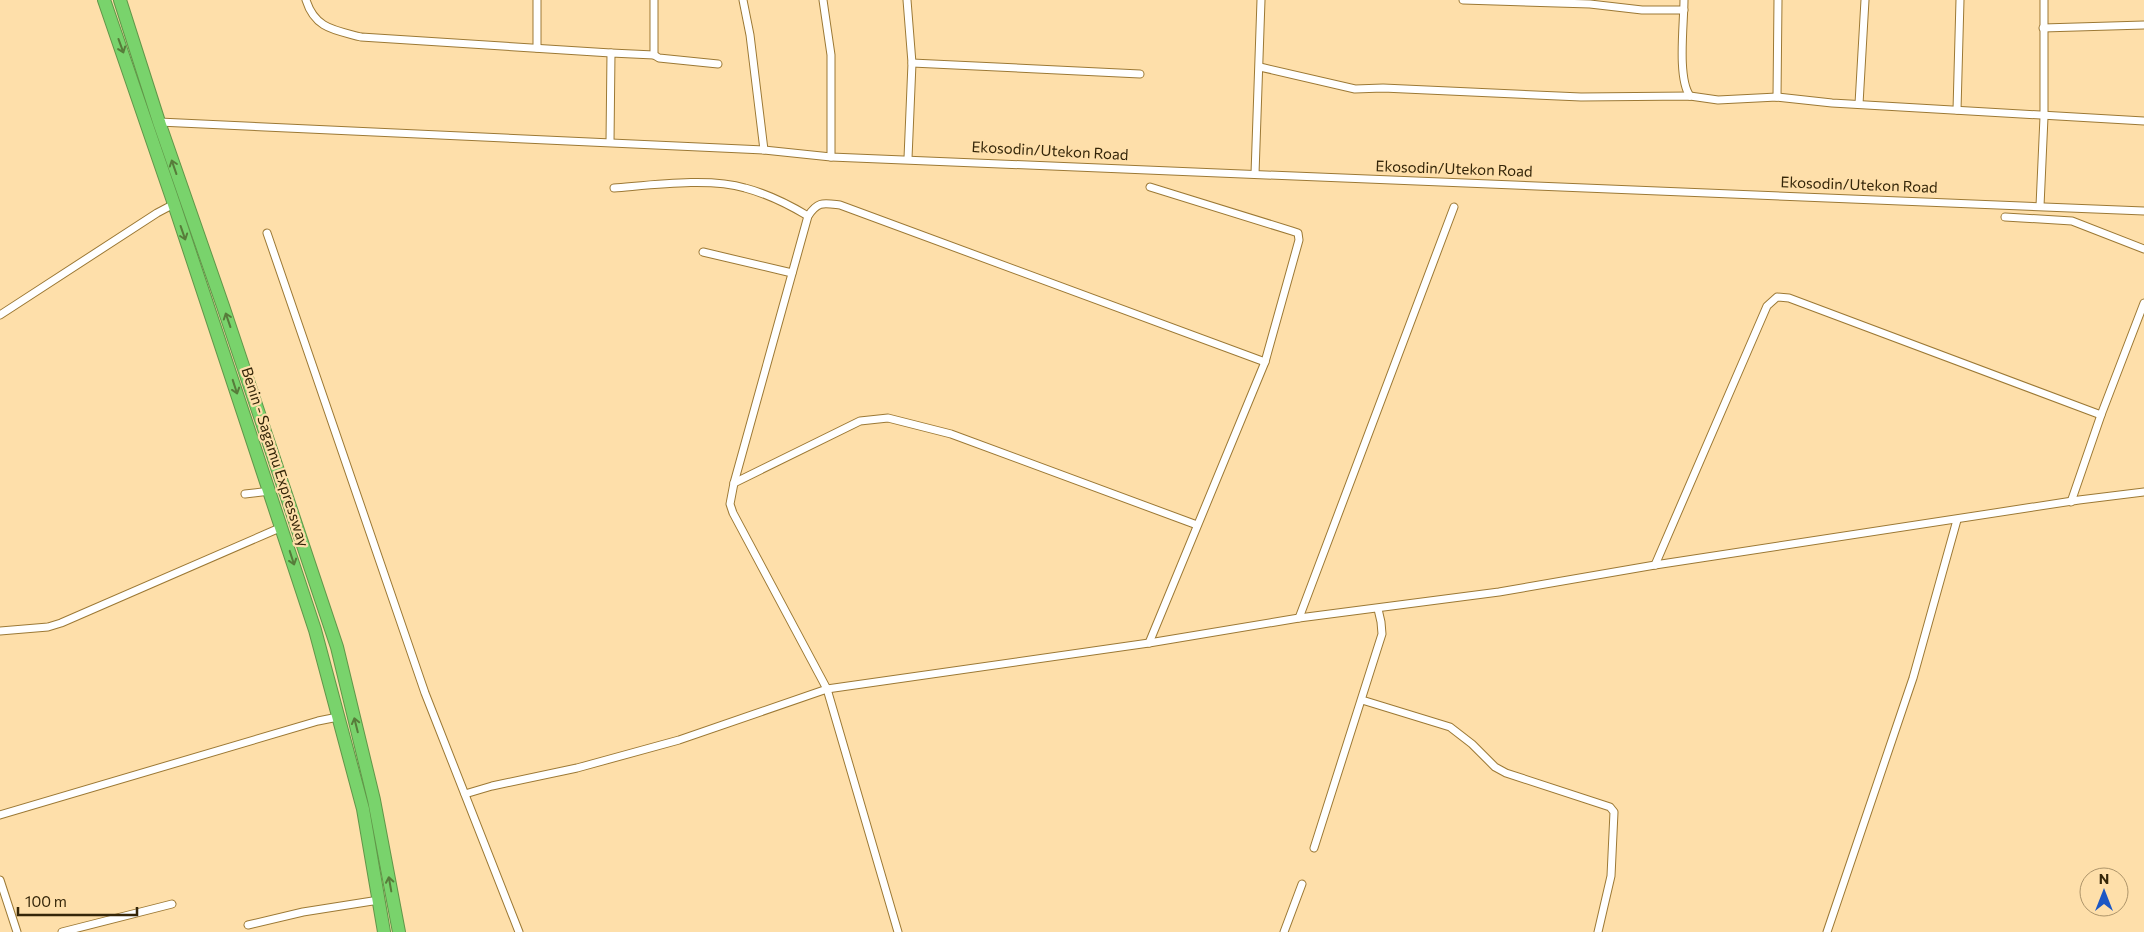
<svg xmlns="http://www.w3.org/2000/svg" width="2144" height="932" font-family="Commissioner,sans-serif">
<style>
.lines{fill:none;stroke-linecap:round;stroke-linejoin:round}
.street-casing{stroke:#9c7935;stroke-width:9}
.highway-casing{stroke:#619649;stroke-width:14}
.street{stroke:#fff;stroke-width:7}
.highway{stroke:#79d36c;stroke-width:12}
.oneway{stroke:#577c3a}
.labels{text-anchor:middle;stroke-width:4.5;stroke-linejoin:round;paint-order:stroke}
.street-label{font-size:15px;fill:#352609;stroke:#fedfaa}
</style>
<rect width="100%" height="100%" fill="#fedfaa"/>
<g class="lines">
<!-- street casing -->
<g class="street-casing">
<g id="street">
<path d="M306 0C315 29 335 30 361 37L611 53"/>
<polyline points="537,0 537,48"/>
<polyline points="654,0 654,55"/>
<polyline points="743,0 750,35 764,150"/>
<polyline points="823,0 831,55 831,157"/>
<polyline points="907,0 912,63 908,158"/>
<polyline points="1463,0 1590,4 1642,10 1684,10"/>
<path d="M1684 0C1684 24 1677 78 1690 96"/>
<polyline points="2043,28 2144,25"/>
<polyline points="912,63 1140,74"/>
<polyline points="1260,67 1355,89 1383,88 1581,97 1690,96 1718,100 1777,97 1832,103 2144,121"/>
<polyline points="1777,97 1778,0"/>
<polyline points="1859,104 1865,0"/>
<polyline points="1957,110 1960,0"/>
<polyline points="159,122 764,150 831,157 2144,211"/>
<polyline points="610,142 611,53 654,55 659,58 718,64"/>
<polyline points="1255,174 1261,0"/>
<path d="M614 188C651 185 710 177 745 188 768 194 788 204 808 216"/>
<polyline points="2040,206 2044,117 2044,0"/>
<polyline points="2005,217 2072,221 2144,249"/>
<polyline points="267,233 425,693 519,932"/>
<polyline points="703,252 792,273"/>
<polyline points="0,315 157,213 174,204"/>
<polyline points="734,483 860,421 888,418 951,434 1197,525"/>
<polyline points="245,494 270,491"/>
<polyline points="2071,502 2101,415 2144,303"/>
<polyline points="1655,565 1767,306 1777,297 1789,298 2101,415"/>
<polyline points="1299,618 1454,207"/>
<polyline points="0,631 48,627 61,623 282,527"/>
<polyline points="1149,643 1265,362 1299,240 1298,233 1292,231 1150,187"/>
<polyline points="1362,700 1450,727 1472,744 1495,767 1506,773 1610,807 1614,812 1611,876 1598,932"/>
<polyline points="465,794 492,786 577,768 679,740 827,689 1149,643 1299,618 1499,592 1655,565 2079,500 2144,492"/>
<polyline points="0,815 318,721 338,717"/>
<polyline points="1314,848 1382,634 1381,622 1378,609"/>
<polyline points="0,880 17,932"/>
<polyline points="248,925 303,912 379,900"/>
<polyline points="62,932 172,904"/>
<path d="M898 932 827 689 733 513 730 504 734 483 808 216C818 201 823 203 840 205L1265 362"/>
<polyline points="1284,932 1302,884"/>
<polyline points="1827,932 1913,678 1957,520"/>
</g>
</g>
<!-- highway casing -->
<g class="highway-casing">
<g id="highway">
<polyline points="104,0 174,204 315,630 363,809 384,932"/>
<polyline points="120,0 159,122 223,306 337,647 374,800 399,932"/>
</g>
</g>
<!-- street -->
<use href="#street" class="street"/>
<!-- highway -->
<use href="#highway" class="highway"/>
</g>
<!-- one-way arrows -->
<defs><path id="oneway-shaft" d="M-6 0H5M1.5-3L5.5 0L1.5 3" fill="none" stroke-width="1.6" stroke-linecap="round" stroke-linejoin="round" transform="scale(1.25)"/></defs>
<g class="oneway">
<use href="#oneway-shaft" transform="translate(121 46) rotate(70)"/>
<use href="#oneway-shaft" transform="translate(174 167) rotate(-109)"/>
<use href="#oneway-shaft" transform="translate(183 233) rotate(71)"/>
<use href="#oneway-shaft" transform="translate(228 320) rotate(-109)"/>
<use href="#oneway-shaft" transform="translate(235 387) rotate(72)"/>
<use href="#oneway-shaft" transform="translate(292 558) rotate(72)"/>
<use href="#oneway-shaft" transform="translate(356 725) rotate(-104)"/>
<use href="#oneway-shaft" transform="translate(390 884) rotate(-100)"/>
</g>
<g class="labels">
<!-- street labels -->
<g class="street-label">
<text transform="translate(1050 151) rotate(3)" y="5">Ekosodin/Utekon Road</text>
<text transform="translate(1454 169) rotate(2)" y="5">Ekosodin/Utekon Road</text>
<text transform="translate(1859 185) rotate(2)" y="5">Ekosodin/Utekon Road</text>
<text transform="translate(275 457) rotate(72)" y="5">Benin - Sagamu Expressway</text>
</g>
</g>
<!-- north arrow -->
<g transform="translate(2104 892)"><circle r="24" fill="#fedfaa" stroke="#ae956a"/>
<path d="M0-4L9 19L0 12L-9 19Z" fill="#1c57c4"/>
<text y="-8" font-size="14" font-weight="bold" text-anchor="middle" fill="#352609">N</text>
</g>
<!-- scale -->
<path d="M18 907v8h119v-8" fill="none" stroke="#352609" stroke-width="2.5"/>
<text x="25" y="907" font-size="15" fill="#352609" stroke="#fedfaa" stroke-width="4" paint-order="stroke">100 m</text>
</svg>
